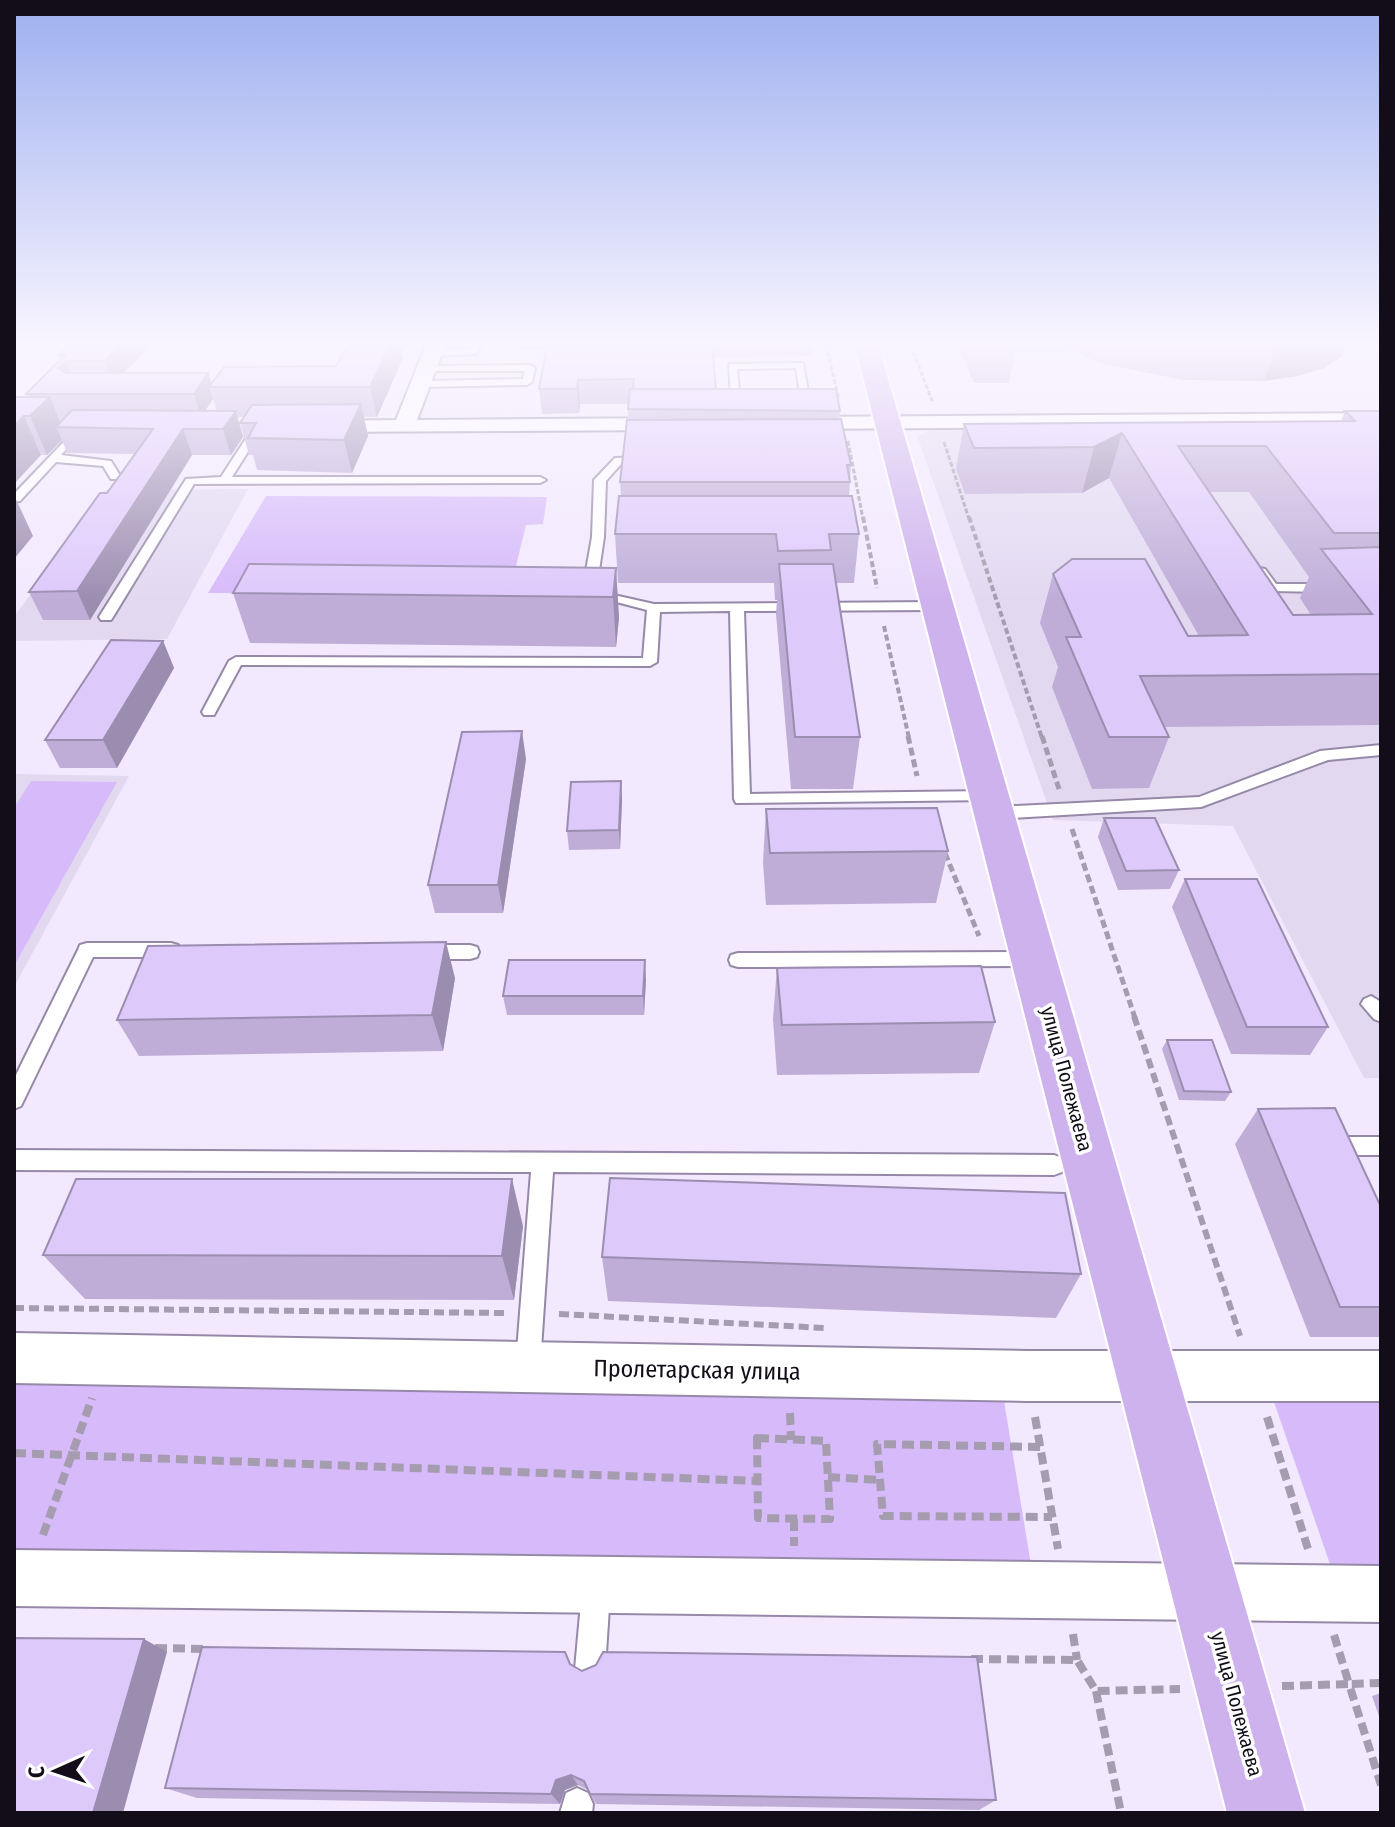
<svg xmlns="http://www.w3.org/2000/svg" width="1395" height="1827" font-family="'Fira Sans Condensed',sans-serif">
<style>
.built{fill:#e2d9f1}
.green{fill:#d6bafa}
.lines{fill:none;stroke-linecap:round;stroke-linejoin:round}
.service-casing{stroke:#9689a7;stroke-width:4}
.minor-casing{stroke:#9689a7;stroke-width:4}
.primary-casing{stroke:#fff;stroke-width:4}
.path-far4{stroke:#a59daf;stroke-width:3;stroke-dasharray:5 2;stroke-linecap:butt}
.path-far3{stroke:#a59daf;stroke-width:4;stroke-dasharray:6 3;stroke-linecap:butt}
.path-far2{stroke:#a59daf;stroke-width:5;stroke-dasharray:8 4;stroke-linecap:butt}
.path-far1{stroke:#a59daf;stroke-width:6;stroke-dasharray:10 5;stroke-linecap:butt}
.path{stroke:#a59daf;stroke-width:8;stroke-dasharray:12 6;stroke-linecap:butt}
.service{fill:#fff;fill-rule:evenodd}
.minor{fill:#fff;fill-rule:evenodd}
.primary{fill:#ceb2ed;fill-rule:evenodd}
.wall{fill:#bfadd8;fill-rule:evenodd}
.shaded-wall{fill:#9b8db0}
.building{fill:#dec9fb;stroke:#9b8db0;stroke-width:2}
.labels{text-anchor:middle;stroke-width:7;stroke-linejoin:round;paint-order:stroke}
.street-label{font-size:20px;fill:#120d18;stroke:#fff}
.near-street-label{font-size:24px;fill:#120d18;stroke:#fff}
</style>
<rect width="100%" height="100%" fill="#f2e9fe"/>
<!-- built -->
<g class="built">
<polygon points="1381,423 1381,1078 1364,1078 1233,826 1053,820 917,436 936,428"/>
<polygon points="248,489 167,639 14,641 14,617 105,490"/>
<polygon points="14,774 129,776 14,987"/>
</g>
<!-- green -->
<g class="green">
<polygon points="266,496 547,497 543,524 526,525 509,595 208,593"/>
<polygon points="31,781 117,782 14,966 14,808"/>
<polygon points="14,1383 1004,1401 1032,1571 14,1550"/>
<polygon points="1381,1398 1381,1567 1331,1567 1273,1399"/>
</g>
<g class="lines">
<!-- service casing -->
<g class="service-casing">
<g id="service">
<polygon points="471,345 481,345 476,354 433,356 428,353 433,350 469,349"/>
<polygon points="803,363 812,414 803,412 796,368 737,369 741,413 732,415 729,364"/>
<polygon points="530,365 535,368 532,382 527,385 420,387 415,384 420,381 523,379 524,371 423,371 421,369 426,366"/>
<polygon points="258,425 263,428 232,477 540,477 546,480 540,483 194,484 113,617 111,620 101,620 99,617 186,479 221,477 254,426"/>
<polygon points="79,426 84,429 61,455 111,461 121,477 119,479 111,479 103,466 56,462 20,501 14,502 14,494"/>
<polygon points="645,457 651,460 649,462 622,463 606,481 604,537 596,591 654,604 938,602 945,606 938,610 744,611 750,794 989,791 997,796 995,800 736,803 734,799 730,611 660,612 657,662 650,666 241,665 214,715 204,715 202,712 229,661 236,657 643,658 647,610 582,593 592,537 594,480 615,458"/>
<polygon points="1260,568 1265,569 1276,584 1326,584 1333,588 1326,592 1267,591 1254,572"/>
<polygon points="1381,745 1381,755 1328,760 1201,807 994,819 986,813 994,807 1199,797 1320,751"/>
<polygon points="87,943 171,943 178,945 180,950 178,955 171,957 93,957 21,1106 14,1109 14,1079 78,950 80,945"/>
<polygon points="424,945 470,945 477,947 479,952 477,957 470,959 424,959 417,957 415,952 417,947"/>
<polygon points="1034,952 1041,954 1043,959 1041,964 1034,966 738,967 731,965 729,960 731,955 738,953"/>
<polygon points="1371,996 1381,1002 1381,1022 1374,1019 1361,1004 1364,999"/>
<polygon points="1345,1137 1381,1137 1381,1155 1345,1155 1337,1153 1334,1146 1337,1139"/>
<polygon points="14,1150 1054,1155 1062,1158 1065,1165 1062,1172 1054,1175 553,1172 540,1364 537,1373 528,1376 519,1373 516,1364 531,1172 14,1170"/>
<polygon points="596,1578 606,1582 610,1592 605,1669 600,1679 590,1684 580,1679 575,1669 582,1592 586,1582"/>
<polygon points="577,1788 588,1793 593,1804 592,1813 560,1813 566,1793"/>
</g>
</g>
<!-- minor casing -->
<g class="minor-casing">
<g id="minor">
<polygon points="426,345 445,345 417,420 676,418 687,424 676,430 312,432 309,427 320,421 396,420"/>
<polygon points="1381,413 1381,425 796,429 785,423 796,417"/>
<polygon points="14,1333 1027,1351 1381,1351 1381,1401 1027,1401 14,1383"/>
<polygon points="14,1550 1381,1566 1381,1622 14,1606"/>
</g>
</g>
<!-- primary casing -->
<g class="primary-casing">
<polygon id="primary" points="855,345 878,345 1305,1813 1227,1813"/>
</g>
<!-- path-far4 -->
<g class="path-far4">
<polyline points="826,345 839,400"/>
<polyline points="911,345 932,401"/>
<polyline points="848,441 863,519"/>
<polyline points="944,442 969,519"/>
</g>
<!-- path-far3 -->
<g class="path-far3">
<polyline points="863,517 877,588"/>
<polyline points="969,517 1042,738"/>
<polyline points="884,626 909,738"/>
</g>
<!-- path-far2 -->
<g class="path-far2">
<polyline points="908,736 917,776"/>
<polyline points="1042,736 1059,789"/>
<polyline points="1072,829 1135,1018"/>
<polyline points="945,853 979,936"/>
</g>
<!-- path-far1 -->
<g class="path-far1">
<polyline points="1134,1016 1240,1336"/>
<polyline points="14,1308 505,1313"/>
<polyline points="559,1314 825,1328"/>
</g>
<!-- path -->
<g class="path">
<polyline points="790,1413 791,1440"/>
<polyline points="1035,1417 1058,1549"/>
<polyline points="1267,1417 1308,1549"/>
<polygon points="757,1438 826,1441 830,1519 758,1518"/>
<polyline points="1040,1447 877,1444 883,1516 1052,1517"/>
<polyline points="14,1453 757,1481"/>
<polyline points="828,1477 879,1480"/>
<polyline points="794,1519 794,1546"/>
<polyline points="43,1535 92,1398"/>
<polyline points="1073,1634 1077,1660"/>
<polyline points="1334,1635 1349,1684 1381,1683"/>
<polyline points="155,1648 205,1649"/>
<polyline points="971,1659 1077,1660 1096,1691 1180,1689"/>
<polyline points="1282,1686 1349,1684 1381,1785"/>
<polyline points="1096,1691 1121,1813"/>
</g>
<!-- service -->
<use href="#service" class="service"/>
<!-- minor -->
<use href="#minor" class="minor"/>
<!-- primary -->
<use href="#primary" class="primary"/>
</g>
<!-- wall -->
<g class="wall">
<path d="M69 345H151L124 373 212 384 336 366 402 352 403 358 377 417H364L368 436 352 473 257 470 253 455H249L240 423 244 417H237L243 437 231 455H192L90 620H43L29 592 107 493 135 454 67 453 62 440 47 455H41L14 397H28L26 394 61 359 59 355ZM213 399 217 411H205Z"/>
<polygon points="516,345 813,345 813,356 713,357 716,389 840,411 839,419 851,465 849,496 859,534 854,583 836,583 860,737 853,789 791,789 776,614 777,600 775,600 774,583 618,583 615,534 621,496 620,482 628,420 628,404 580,404 579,413 542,414 539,389 546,349 516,349"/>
<polygon points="957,345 1346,345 1342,356 1324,368 1298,376 1264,381 1183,380 1104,364 1083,356 1079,351 1015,352 1009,383 974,383"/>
<path d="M1345 411H1381V725L1164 727 1169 737 1149 788 1092 789 1052 687 1058 667 1040 623 1053 574 1188 636H1199L1109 478 1082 493 965 494 956 469 964 424 1341 421ZM1209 492H1249L1309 577 1300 598 1311 615H1293Z"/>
<polygon points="616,568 619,618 616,647 250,643 233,593"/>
<polygon points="163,641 174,668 117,768 60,768 45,740"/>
<polygon points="526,759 503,913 435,913 428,885"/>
<polygon points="621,781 622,800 620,849 569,850 567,831"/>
<polygon points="766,809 948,851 936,903 766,905 763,862"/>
<polygon points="1104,818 1179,870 1170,889 1118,890 1098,837"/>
<polygon points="1185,879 1328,1027 1310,1055 1231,1054 1172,907"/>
<polygon points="777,968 995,1022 979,1073 777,1075 773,1019"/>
<polygon points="455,978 443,1051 139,1056 117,1020"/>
<polygon points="646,979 644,1015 507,1015 503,996"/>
<polygon points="1167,1040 1231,1092 1225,1101 1179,1100 1162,1049"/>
<polygon points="1258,1109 1381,1207 1381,1337 1310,1337 1235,1144"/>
<polygon points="523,1226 514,1300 85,1299 43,1255"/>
<polygon points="602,1257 1081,1274 1056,1318 608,1301"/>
<polygon points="570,1664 582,1671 996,1800 979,1810 596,1804 588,1790 578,1785 565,1790 560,1804 197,1798 165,1788"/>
<polygon points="1381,1693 1381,1722 1372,1696"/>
</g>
<!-- shaded-wall -->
<g class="shaded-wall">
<polygon points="121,345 151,345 113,384 105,361"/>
<polygon points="390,345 405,345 402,352 403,358 377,417 370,387"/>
<polygon points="1277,345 1346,345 1342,356 1324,368 1298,376 1264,381"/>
<polygon points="66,361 75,384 58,368"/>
<polygon points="208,373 213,387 209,387 213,399 201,417 194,394"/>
<polygon points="578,380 580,404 579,413 577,389"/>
<polygon points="50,397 62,427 56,427 62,440 47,455 30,416"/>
<polygon points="361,404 368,436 352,473 344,440"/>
<polygon points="236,411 243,437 231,455 223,429"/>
<polygon points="24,416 41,455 14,484 14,426"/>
<polygon points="183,429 192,455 90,620 77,591"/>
<polygon points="1122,433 1109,478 1082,493 1094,447"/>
<polygon points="14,495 33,536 14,559"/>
<polygon points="616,568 619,618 616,647 613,597"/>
<polygon points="163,641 174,668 117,768 103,740"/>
<polygon points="522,731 526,759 503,913 498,885"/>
<polygon points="621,781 622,800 620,849 619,830"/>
<polygon points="446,942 455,978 443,1051 432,1015"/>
<polygon points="645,960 646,979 644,1015 643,996"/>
<polygon points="512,1179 523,1226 514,1300 502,1256"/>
<polygon points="144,1639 167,1652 123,1813 93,1813"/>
<polygon points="571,1775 578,1785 565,1790 560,1804 551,1794 556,1780"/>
</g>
<!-- building -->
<g class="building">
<polygon points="69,345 121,345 105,361 66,361 58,368 66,373 208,373 194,394 26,394 65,355 59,355"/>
<polygon points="348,345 390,345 370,387 209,387 224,367 336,366"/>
<polygon points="547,345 712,345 716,389 633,389 634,379 578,380 577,389 539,389"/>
<polygon points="630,389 836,389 840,411 628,409"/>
<polygon points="14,397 50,397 30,416 24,416 14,426"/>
<polygon points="361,404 344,440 248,438 256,423 240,423 252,405"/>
<polygon points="72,410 236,411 223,429 183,429 77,591 29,592 100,493 107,493 153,429 56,427"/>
<polygon points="1345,411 1381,411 1381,533 1334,533 1266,446 1178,446 1293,615 1372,614 1321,549 1381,547 1381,674 1140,676 1169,737 1109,737 1066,637 1081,637 1053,574 1072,559 1145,559 1188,636 1248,635 1122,433 1094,447 974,448 964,424 1355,421"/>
<polygon points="841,419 851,465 847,465 850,482 620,482 627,420"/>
<polygon points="619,496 852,496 859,534 829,534 831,550 778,551 776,534 615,534"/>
<polygon points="249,564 616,568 613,597 233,593"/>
<polygon points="779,564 833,564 860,737 795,737"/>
<polygon points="111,640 163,641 103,740 45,740"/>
<polygon points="522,731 498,885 428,885 462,732"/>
<polygon points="621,781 619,830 567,831 571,782"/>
<polygon points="937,808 948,851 770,853 766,809"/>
<polygon points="1104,818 1155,818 1179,870 1126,871"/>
<polygon points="1185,879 1257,879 1328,1027 1247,1027"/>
<polygon points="446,942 432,1015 117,1020 148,946"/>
<polygon points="509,960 645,960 643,996 503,996"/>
<polygon points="981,966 995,1022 782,1025 777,968"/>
<polygon points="1167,1040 1212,1040 1231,1092 1184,1091"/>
<polygon points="1335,1108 1381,1207 1381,1307 1340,1307 1258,1109"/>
<polygon points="610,1178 1065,1193 1081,1274 602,1257"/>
<polygon points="76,1179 512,1179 502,1256 43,1255"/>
<polygon points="14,1638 144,1639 93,1813 14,1813"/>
<polygon points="202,1647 565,1652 570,1664 582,1671 596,1665 603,1652 977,1657 996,1800 590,1794 584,1781 571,1775 556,1780 551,1794 165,1788"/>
</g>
<!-- sky -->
<linearGradient id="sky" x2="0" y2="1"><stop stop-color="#9dafef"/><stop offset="0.57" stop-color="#f9f5ff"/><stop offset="1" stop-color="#f9f5ff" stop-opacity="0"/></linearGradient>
<rect width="1395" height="601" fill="url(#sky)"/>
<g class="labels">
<!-- street labels -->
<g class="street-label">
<text transform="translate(1067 1079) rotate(75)" y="7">улица Полежаева</text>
<text transform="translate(1237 1704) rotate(75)" y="7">улица Полежаева</text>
</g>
<!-- near-street labels -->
<g class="near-street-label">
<text transform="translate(697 1370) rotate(1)" y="8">Пролетарская улица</text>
</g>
</g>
<!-- border -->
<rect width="1395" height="1827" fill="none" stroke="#120d18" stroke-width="32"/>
<!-- north arrow -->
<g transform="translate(56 1771) rotate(267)" stroke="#ffffff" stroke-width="6" paint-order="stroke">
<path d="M0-6L14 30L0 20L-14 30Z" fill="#120d18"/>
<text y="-12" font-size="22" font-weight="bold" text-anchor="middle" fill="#120d18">С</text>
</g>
</svg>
